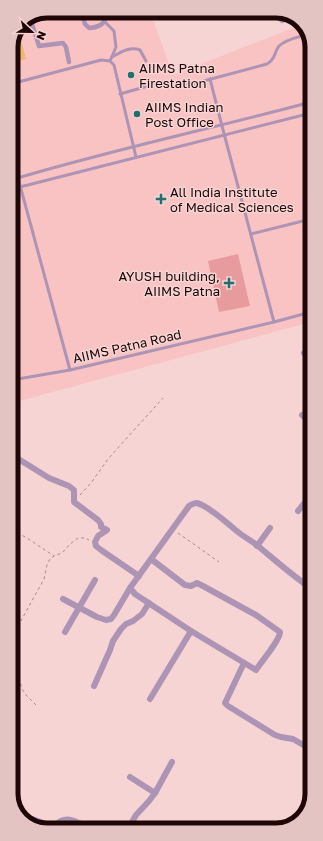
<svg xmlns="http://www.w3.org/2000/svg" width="323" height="841" font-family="'Golos Text',sans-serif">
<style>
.built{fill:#f9c3c3}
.green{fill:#eaba6b}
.building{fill:#e79b9c}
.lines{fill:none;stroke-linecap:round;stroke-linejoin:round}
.path{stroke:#a98b8b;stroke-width:1;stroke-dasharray:3 3;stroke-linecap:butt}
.service{stroke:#ad94b5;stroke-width:3}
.pedestrian{stroke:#ad94b5;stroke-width:4.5}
.minor{stroke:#ad94b5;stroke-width:6}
.poi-dot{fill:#226e71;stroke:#f5d4d3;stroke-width:1.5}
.labels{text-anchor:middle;stroke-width:3;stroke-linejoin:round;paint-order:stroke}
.poi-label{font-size:13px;fill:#1f0607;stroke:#f5d4d3;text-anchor:start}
.street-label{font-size:13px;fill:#1f0607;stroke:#f5d4d3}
.rim{fill:none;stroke:#1f0607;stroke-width:5}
</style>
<rect width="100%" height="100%" fill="#f5d4d3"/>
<!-- built -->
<polygon class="built" points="47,11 150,11 173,75 303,24 311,37 311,322 12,403 11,45 22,21"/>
<!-- green -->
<polygon class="green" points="18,29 26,59 11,63 11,45"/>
<!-- building -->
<polygon class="building" points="238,254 250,306 219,312 208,261"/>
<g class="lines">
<!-- path -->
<g class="path">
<polyline points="80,495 91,483 108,459 163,398"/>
<polyline points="12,530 27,538 54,556"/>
<polyline points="178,533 219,562"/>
<polyline points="12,637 44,579 47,565 50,559 54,556 62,553 70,544 78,538 85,538 89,540"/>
<polyline points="12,668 19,678 22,689 26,695 37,706"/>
</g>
<!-- service -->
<g class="service">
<polyline points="104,21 114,31 116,47 110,61"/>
<path d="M112 57C121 52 130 46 140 50L146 61"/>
<polyline points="11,84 101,60 110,61 114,65 136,157"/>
<path d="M120 94 162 82H175L181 83H196L267 64C276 59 274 52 279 46 286 39 299 37 308 34"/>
<polyline points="304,104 307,114"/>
<polyline points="11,152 70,370 274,322 222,126 210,79"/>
<path d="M11 180C110 150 211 129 311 102"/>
<polyline points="20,187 311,113"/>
<polyline points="251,234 311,219"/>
<polyline points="274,322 311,312"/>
<polyline points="12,380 70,370"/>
</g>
<!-- pedestrian -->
<g class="pedestrian">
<path d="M81 11 85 24 89 28C95 28 105 25 105 18 105 16 104 13 104 11"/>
<polyline points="30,18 39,46 63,43 66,47 69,62"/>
</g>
<!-- minor -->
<g class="minor">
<polyline points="282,20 287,14"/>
<polyline points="304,353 311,361"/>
<polyline points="302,415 311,424"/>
<polyline points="12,455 49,478 69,486 74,490 74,502 98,520 101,524 101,527 107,530 98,536 95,542 96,546 101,550 139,576"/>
<polyline points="298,511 311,495"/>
<polyline points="257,546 270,528"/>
<path d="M151 559 185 585 191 586 197 583 203 586 256 615 280 632C280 640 261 662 256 670L191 631 135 594 130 588 189 506C192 504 194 503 197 503 209 506 228 524 238 532 244 537 252 541 258 546 276 561 293 576 312 589"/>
<polyline points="63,599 97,617 106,620 111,619 114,615 130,588"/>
<polyline points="65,632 95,580"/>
<polyline points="244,663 225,703 228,706 275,735 281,737 293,739 312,750"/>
<polyline points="94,686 110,650 113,641 121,629 126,624 133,621 142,614 149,603"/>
<polyline points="150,699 191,631"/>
<polyline points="130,777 155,793"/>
<polyline points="20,815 41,822 52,829"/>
<polyline points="128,829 136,815 149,801 155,793 172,762"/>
<path d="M51 830C64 811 77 822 92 830"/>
</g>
</g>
<!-- markers -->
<g class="poi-dot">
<circle cx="131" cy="75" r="4"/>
<circle cx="137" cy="114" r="4"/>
<path d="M159 193h4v4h4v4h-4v4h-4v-4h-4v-4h4z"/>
<path d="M227 277h4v4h4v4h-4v4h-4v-4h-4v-4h4z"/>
</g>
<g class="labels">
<!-- poi labels -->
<g class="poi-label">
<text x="139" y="73">AIIMS Patna<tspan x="139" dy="15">Firestation</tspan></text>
<text x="145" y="112">AIIMS Indian<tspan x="145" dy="15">Post Office</tspan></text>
<text x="170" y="197">All India Institute<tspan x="170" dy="15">of Medical Sciences</tspan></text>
<text x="220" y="281" text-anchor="end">AYUSH building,<tspan x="220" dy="15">AIIMS Patna</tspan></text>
</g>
<!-- street labels -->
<g class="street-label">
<text transform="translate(127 346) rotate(-13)" y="5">AIIMS Patna Road</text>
</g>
</g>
<!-- crop -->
<path d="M0 0H323V841H0ZM47 18H276A29 29 0 0 1 305 47V794A29 29 0 0 1 276 823H47A29 29 0 0 1 18 794V47A29 29 0 0 1 47 18Z" fill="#e4c4c3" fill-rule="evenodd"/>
<path class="rim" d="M47 18H276A29 29 0 0 1 305 47V794A29 29 0 0 1 276 823H47A29 29 0 0 1 18 794V47A29 29 0 0 1 47 18Z"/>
<!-- north arrow -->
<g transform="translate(32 32) rotate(112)" stroke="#f5d4d3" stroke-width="3" paint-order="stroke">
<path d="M0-3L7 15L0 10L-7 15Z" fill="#1f0607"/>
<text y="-6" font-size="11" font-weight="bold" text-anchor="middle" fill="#1f0607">N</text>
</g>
</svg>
